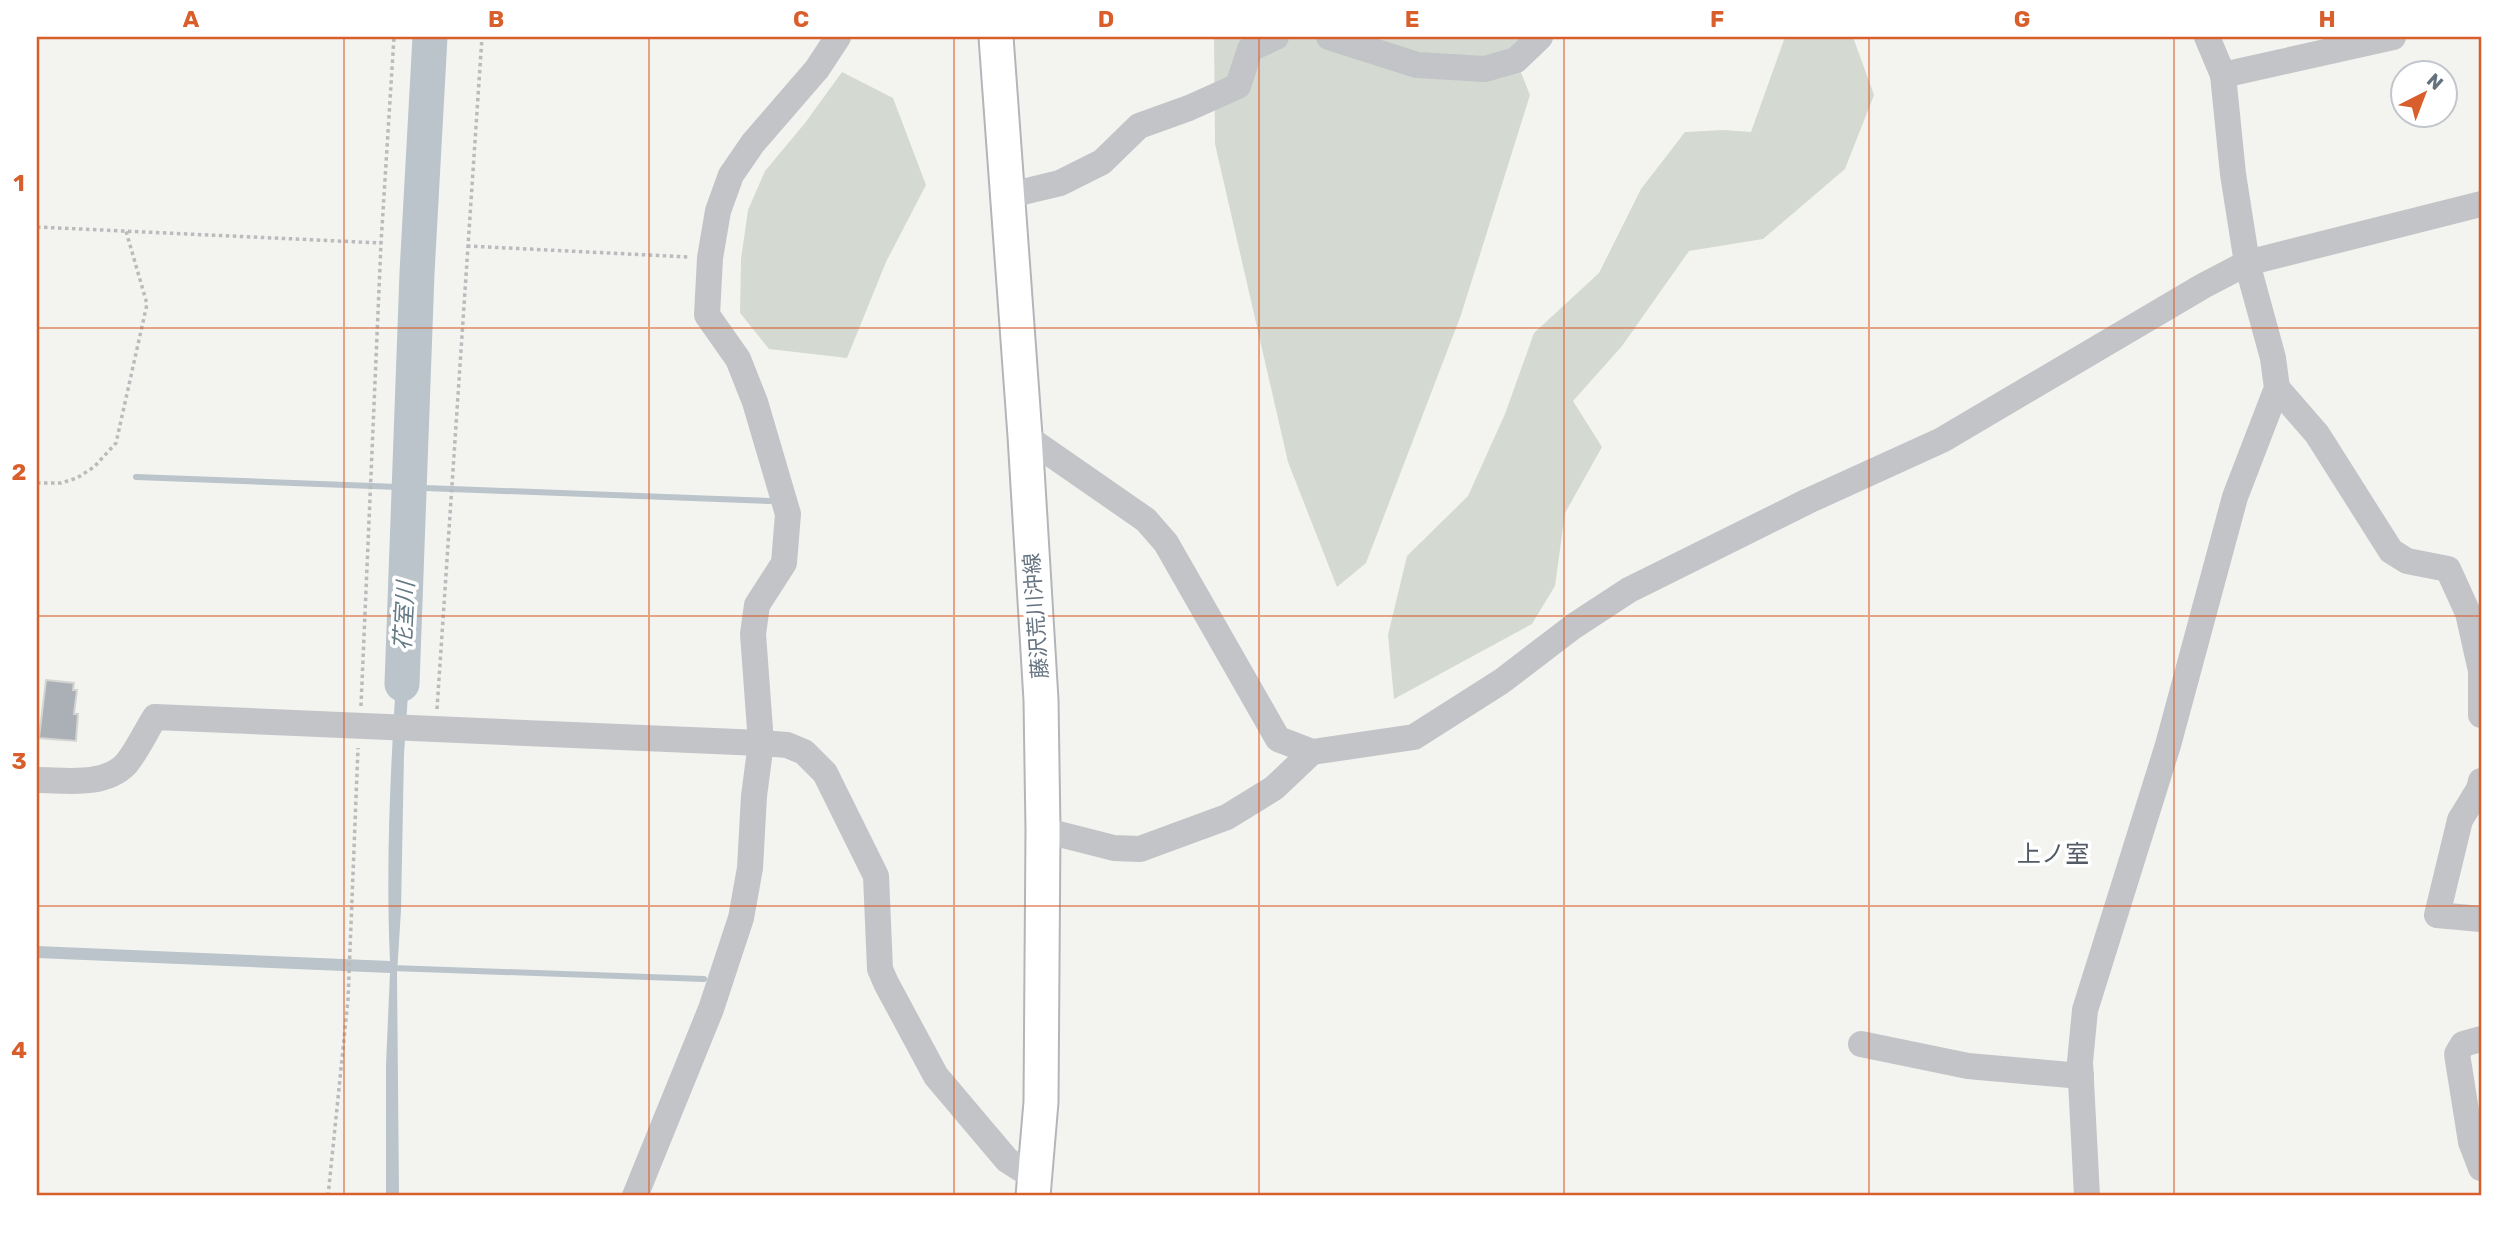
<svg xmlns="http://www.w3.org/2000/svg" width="2518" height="1233" font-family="Rubik,'Noto Sans JP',sans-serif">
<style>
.green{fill:#d4dad1}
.water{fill:#bac4ca}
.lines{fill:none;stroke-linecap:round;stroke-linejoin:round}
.stream{stroke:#bac4ca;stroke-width:6}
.river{stroke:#bac4ca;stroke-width:35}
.building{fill:#aab0b5;stroke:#d4d5d2;stroke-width:2}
.major-casing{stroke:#b2b6b9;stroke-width:37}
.path{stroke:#b9bbbd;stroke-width:3.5;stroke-dasharray:3.5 3.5;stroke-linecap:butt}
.minor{stroke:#c2c4c8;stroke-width:26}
.major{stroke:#fff;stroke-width:33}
.grid{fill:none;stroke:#d85e2b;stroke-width:2;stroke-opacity:0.55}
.labels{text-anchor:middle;stroke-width:7;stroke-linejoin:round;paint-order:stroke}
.street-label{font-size:21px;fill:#64717f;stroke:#fff}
.water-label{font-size:23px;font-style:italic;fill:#647a84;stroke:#fff}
.quarter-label{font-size:24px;fill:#525b65;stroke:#fff}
.neatline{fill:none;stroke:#d85e2b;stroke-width:2.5}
.grid-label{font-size:23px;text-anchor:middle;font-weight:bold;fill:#d85e2b}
</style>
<rect width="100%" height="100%" fill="#f3f4f0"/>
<!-- green -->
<g class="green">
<polygon points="1214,37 1540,37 1516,60 1530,95 1461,315 1366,563 1337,587 1288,462 1215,144"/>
<polygon points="1785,37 1853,37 1874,95 1845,169 1763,239 1689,251 1622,346 1573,401 1602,447 1565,513 1555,586 1532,624 1394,699 1388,635 1407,556 1468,496 1505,414 1534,333 1599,273 1641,189 1685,132 1724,130 1751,132"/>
<polygon points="842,72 893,98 926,185 886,262 847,358 769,349 740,313 741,259 748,210 765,171 805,123"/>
</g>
<!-- water -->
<path class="water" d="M399 634 412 635 404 754 401 910 397 974 399 1196H386V1065L390 973 37 958V946L390 961C385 852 392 743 399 634Z"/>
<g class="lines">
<!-- stream -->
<g class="stream">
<polyline points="136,477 770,501"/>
<polyline points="392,968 704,979"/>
</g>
<!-- river -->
<polyline class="river" points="402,684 417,273 430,37"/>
</g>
<!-- building -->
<polygon class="building" points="46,680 74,683 73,690 77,690 74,714 78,714 76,741 39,738"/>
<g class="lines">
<!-- major casing -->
<g class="major-casing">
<polyline id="major" points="996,37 1025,436 1041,700 1043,830 1041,1102 1033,1196"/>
</g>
<!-- path -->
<g class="path">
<polyline points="37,227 381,243"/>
<polyline points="467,246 689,257"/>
<polyline points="37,483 61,483 77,478 94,467 116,443 147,304 126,231"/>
<polyline points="361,706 381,243 394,37"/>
<polyline points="437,709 482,37"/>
<polyline points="328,1196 348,1000 358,748"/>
</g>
<!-- minor -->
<g class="minor">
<polyline points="1329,37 1417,65 1485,69 1516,60 1540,37"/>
<polyline points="2223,75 2393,37"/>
<polyline points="1006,196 1060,183 1102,162 1139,126 1189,108 1238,86 1250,49 1276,37"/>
<polyline points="2277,388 2317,434 2391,551 2407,561 2448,569 2468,613 2481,671 2481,715"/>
<polyline points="1025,436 1146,520 1166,543 1278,739 1312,752 1414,737 1502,681 1574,626 1629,590 1808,501 1942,440 2203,286 2247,263 2481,204"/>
<path d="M37 780C66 780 104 787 126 764 137 751 146 731 155 717L761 743 787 745 804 752 825 773 876 876 880 969 886 983 936 1076 1007 1160 1021 1169 1036 1174"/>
<polyline points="2481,781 2479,789 2460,820 2437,915 2481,919"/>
<polyline points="1043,830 1114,848 1140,849 1227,817 1274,788 1312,752"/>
<polyline points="2481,1039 2463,1044 2457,1054 2471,1142 2481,1168"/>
<polyline points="1861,1044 1968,1066 2081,1076"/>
<polyline points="635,1196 711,1009 741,918 750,868 754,796 761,743 753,634 757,605 784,563 788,514 755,402 738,359 707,315 710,258 718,211 731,175 753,143 817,69 838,37"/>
<polyline points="2087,1196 2080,1062 2085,1010 2168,745 2235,497 2277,388 2273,358 2247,263 2233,174 2223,75 2207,37"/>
</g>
<!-- major -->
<use href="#major" class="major"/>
</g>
<!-- grid -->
<path class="grid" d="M344 37V1196M649 37V1196M954 37V1196M1259 37V1196M1564 37V1196M1869 37V1196M2174 37V1196M37 328H2481M37 616H2481M37 906H2481"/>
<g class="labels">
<!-- street labels -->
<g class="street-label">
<text transform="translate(1036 616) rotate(-94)" y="7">藤沢荒川沖線</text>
</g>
<!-- water labels -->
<g class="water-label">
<text transform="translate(404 616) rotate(-87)" y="8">花室川</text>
</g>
<!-- quarter labels -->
<g class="quarter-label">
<text x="2053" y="862">上ノ室</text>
</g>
</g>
<!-- border -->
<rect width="2518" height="1233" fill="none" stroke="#ffffff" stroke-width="77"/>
<!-- north arrow -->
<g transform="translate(2424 94) rotate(42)"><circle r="33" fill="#ffffff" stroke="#c1c6cc" stroke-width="2"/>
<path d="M0-5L12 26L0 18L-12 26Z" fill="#d85e2b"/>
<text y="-10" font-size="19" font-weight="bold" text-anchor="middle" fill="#64717f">N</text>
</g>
<rect x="38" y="38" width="2442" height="1156" class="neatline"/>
<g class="grid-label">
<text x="191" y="27">A</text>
<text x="496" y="27">B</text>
<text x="801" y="27">C</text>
<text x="1106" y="27">D</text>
<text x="1412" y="27">E</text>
<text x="1717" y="27">F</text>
<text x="2022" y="27">G</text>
<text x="2327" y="27">H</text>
<text x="19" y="191">1</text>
<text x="19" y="480">2</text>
<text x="19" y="769">3</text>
<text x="19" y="1058">4</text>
</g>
</svg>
